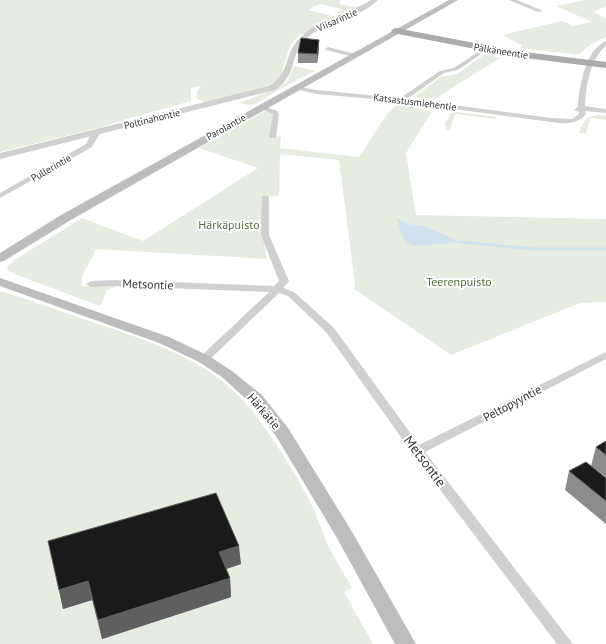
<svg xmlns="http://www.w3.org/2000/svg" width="606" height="644" font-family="'PT Sans',sans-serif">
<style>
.green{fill:#e6ecdf}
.water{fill:#cfe2ee}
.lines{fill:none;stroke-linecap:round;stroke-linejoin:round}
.stream{stroke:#cfe2ee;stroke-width:3}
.minor{fill:#d0d0d0;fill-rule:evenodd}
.tertiary{fill:#d0d0d0;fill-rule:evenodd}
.secondary{fill:#bdbdbd;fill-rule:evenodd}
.primary{fill:#ababab;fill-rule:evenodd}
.wall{fill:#8c8c8c}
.shaded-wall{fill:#5f5f5f}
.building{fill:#1a1a1a;stroke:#5f5f5f}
.labels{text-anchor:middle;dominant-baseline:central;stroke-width:4;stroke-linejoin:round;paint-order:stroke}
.far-street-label{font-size:10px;fill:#333;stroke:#fff}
.park-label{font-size:12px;fill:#56703f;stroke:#fff}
.street-label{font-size:12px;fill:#333;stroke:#fff}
.near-street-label{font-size:14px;fill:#333;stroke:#fff}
</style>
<rect width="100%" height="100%" fill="#fff"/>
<path class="green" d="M 0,0 L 341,0 L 339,4 L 361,8 L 342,16 L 335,15 L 342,9 L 320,4 L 308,10 L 336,17 L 297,37 L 289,48 L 280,79 L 262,89 L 206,103 L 197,99 L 197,91 L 201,86 L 191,88 L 191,101 L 127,119 L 102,127 L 0,152 Z
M 586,0 L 606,0 L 606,6 L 594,12 L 606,19 L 606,37 L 591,44 L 578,55 L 520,48 L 522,45 L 502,35 L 562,21 L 573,26 L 592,22 L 556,6 Z
M 485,54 L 500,58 L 433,100 L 414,97 L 441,77 L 457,74 Z
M 294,66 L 316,71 L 298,79 L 255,104 L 248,105 L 239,103 L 278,88 L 287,82 Z
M 398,103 L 432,112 L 406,153 L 416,215 L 606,219 L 606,302 L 580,303 L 451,355 L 354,289 L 355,284 L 339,160 L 280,154 L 279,196 L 264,197 L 263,237 L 267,259 L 96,249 L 82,277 L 82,286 L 117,285 L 116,287 L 107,290 L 100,306 L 14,274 L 8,270 L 7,267 L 13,261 L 82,218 L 143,241 L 258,168 L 199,148 L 265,111 L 273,113 L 270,137 L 281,136 L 280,148 L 359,157 L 387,114 Z
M 454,112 L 458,112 L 497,117 L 496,119 L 456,114 L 451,125 L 450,131 L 446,130 L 445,123 L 451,113 Z
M 598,115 L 606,116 L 606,120 L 591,118 L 586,133 L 579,133 C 582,123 587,115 598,115 Z
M 0,291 C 32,301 63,312 95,323 C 152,342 214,361 253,412 C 273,438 293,469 308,498 C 316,513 321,528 327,543 C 334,558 344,573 352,588 L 344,592 L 373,644 L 0,644 Z"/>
<path class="water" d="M 398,218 L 408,224 L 427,227 L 460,242 L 417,246 C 402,244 401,232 397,219 Z"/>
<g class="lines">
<path class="stream" d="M 460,242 L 533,249 L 606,249"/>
<path class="minor" d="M 509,0 L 517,0 L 543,11 L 538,12 Z
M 606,41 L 606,46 C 590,59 586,86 585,106 L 606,109 L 606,113 L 585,111 L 586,114 C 577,125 564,124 551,122 L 386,100 L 316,94 L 292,88 L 295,86 L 316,90 L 400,98 L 440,71 L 454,68 L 485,47 L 488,49 L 487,50 L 458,70 L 444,73 L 407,99 L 551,118 L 572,119 L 579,114 L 579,112 L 574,110 L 578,107 C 579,87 585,50 606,41 Z
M 328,47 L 356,54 L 357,55 L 354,57 L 326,50 L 325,49 Z
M 261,105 L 277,111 L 279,114 L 276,138 L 270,138 L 269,136 L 273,114 L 259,108 L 258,107 Z
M 93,131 L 96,131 L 100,133 L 92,147 L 0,198 L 0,193 L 86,144 Z
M 262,196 L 268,196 L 269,198 L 269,235 L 289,281 L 283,288 L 294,292 L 334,328 L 419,445 L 606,352 L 606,359 L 425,452 L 573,644 L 557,644 L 413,454 L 326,332 L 288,296 L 279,293 L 208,361 L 200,361 L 199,359 L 200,357 L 269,292 L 115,286 L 91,287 L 86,284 L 91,281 L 115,280 L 274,286 L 279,281 L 261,235 Z"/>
<path class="tertiary" d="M 371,0 L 378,0 C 358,20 325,20 305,40 C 289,56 298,75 275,90 L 0,159 L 0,153 L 269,86 C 291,73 283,54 300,38 C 319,18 348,15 371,0 Z"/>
<path class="secondary" d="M 449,0 L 458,0 L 69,221 L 4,261 L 0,262 L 0,253 L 61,215 Z
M 0,278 L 169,337 L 209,356 L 232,371 L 262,395 L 288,428 L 351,530 L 416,644 L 395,644 L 337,538 L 276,436 L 250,403 L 222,377 L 199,362 L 159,343 L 0,286 Z"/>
<path class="primary" d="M 396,28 L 517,51 L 606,62 L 606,68 L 517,57 L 393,33 L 391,31 L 393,29 Z"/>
</g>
<path class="wall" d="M 319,40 L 319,49 L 317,63 L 298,63 L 298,53 Z
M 606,441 L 606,477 L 591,466 L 596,447 Z
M 569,471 L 606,478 L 606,524 L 565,490 Z
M 241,564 L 226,569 L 230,578 L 231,597 L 102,639 L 92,600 L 63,609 L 59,590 Z"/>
<path class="shaded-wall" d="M 319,40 L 319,49 L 317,63 L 317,54 Z
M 239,546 L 241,564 L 220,571 L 219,552 Z
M 230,578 L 231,597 L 102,639 L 98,620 Z
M 88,581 L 92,600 L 63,609 L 59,590 Z"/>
<path class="building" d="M 301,38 L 319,40 L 317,54 L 298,53 Z
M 606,441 L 606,455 L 596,447 Z
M 586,462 L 606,478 L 606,501 L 569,471 Z
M 216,493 L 239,546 L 219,552 L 230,578 L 98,620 L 88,581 L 59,590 L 48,541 Z"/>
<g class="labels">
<g class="far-street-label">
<text transform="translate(337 20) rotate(-24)">Viisarintie</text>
<text transform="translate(501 51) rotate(9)">Pälkäneentie</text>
<text transform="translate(415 102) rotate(7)">Katsastusmiehentie</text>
<text transform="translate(152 119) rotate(-14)">Poltinahontie</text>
<text transform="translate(226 127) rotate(-29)">Parolantie</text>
<text transform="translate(51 168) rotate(-30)">Pullerintie</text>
</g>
<g class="park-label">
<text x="229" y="224">Härkäpuisto</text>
<text x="459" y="281">Teerenpuisto</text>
</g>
<g class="street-label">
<text transform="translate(148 284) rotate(2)">Metsontie</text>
<text transform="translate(512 403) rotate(-28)">Peltopyyntie</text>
<text transform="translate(264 411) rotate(49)">Härkätie</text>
</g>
<g class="near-street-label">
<text transform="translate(425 461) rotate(53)">Metsontie</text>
</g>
</g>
</svg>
